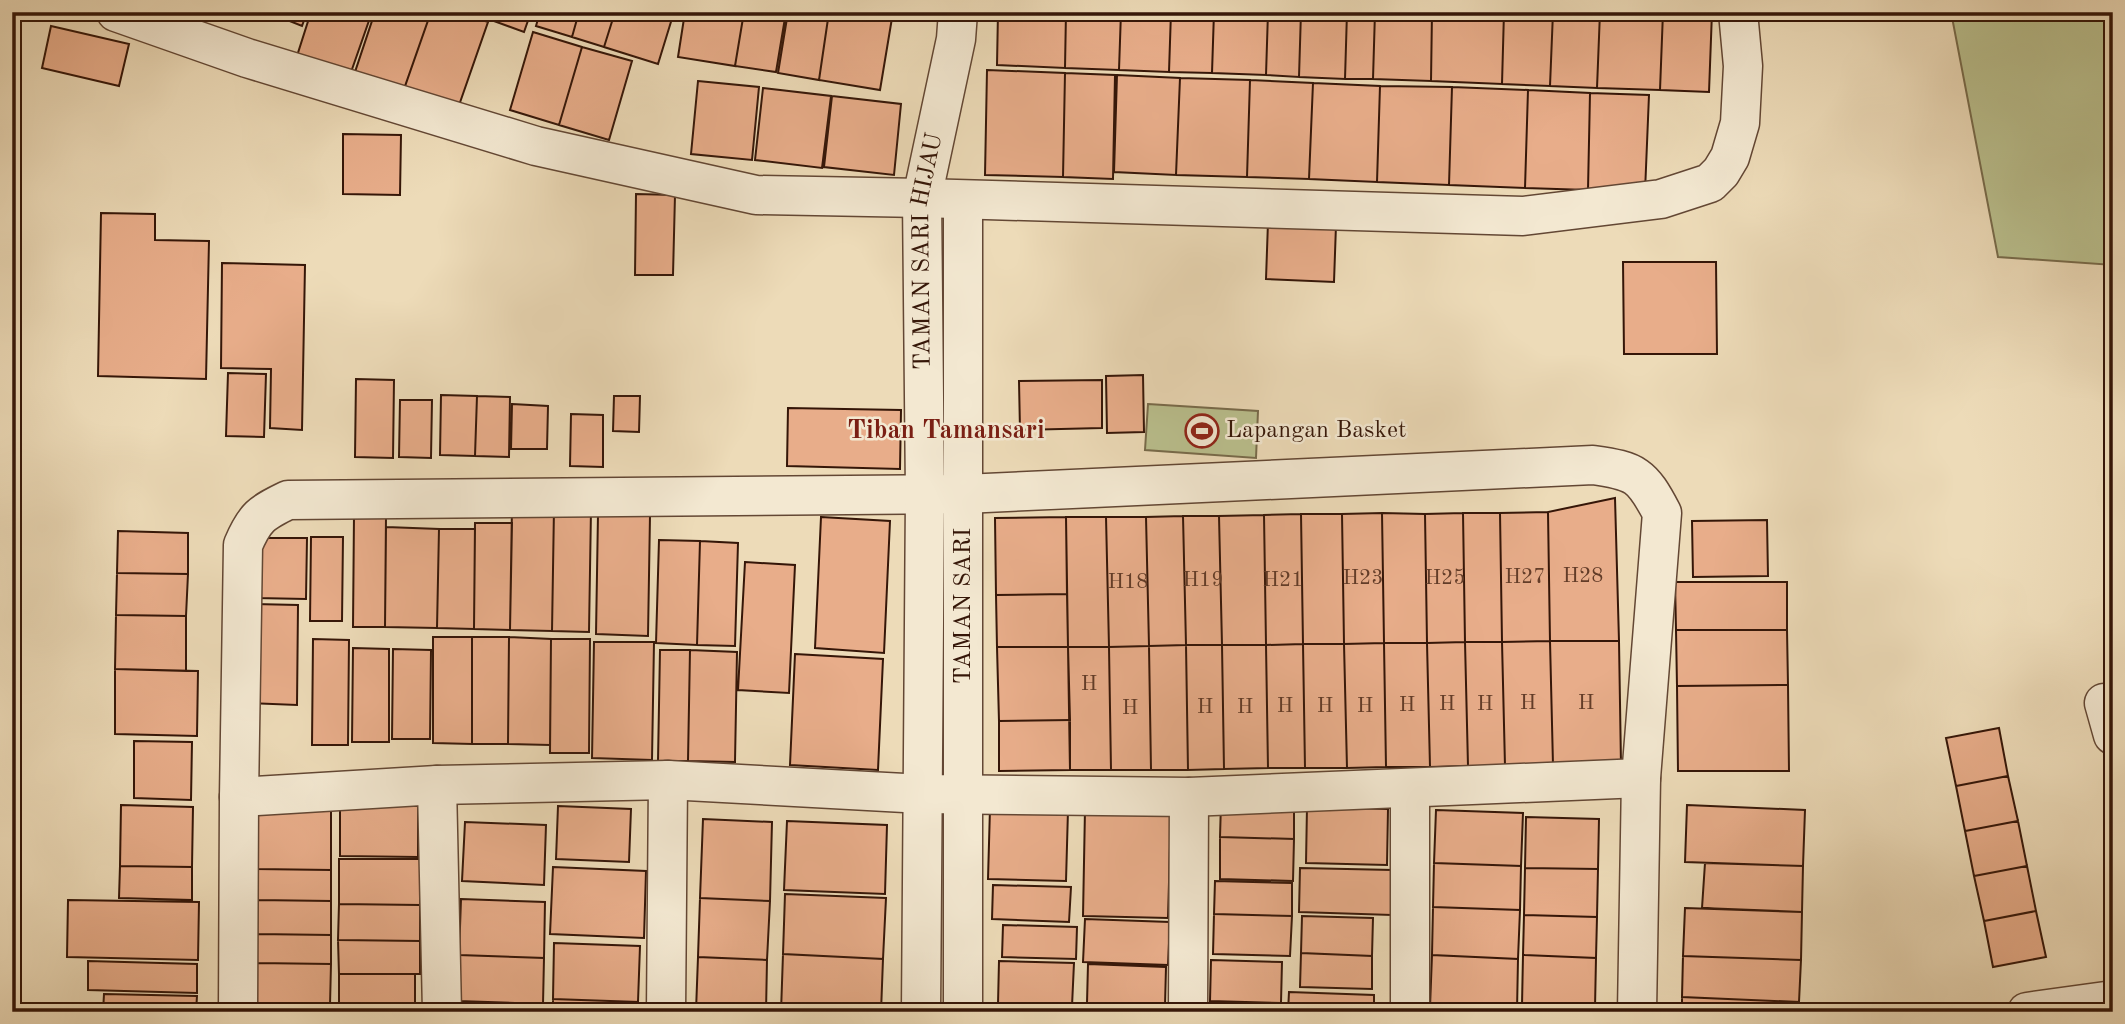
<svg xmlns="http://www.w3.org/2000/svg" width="2125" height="1024" font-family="'Old Standard TT',serif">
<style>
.green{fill:#bac08e;stroke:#786b4b;stroke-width:2}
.building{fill:#e8ad8a;stroke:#351608;stroke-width:2}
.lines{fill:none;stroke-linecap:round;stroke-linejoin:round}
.minor-casing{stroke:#634734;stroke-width:41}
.minor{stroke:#f3e8d1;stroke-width:38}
.labels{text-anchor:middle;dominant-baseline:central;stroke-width:5;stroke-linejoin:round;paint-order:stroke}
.number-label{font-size:21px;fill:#623c28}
.street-label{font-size:24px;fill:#351608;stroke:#f3e8d1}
.poi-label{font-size:24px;fill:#351608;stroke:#f3e8d1;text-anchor:start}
.neighbourhood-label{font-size:26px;font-weight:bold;fill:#7a1f14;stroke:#f3e8d1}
</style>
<rect width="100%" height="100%" fill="#eddbb8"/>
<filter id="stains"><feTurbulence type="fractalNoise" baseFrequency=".00286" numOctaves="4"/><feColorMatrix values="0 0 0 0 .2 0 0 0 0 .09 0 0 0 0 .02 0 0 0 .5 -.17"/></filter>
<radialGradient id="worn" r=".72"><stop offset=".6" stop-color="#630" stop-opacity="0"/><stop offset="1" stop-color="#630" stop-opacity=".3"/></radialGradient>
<path class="green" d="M 1951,12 L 2113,12 L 2113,265 L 1998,257 Z
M 1148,404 L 1258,411 L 1256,458 L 1145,450 Z"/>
<path class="building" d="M 267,12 L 307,12 L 302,26 Z
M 311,12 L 372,12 L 350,75 L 297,56 Z
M 375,12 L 431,12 L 403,92 L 354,75 Z
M 431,12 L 461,12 L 488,22 L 457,111 L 403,92 Z
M 482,12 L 531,12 L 524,32 L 480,16 Z
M 540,12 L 579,12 L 572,37 L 536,26 Z
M 579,12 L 615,12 L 604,47 L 572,37 Z
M 615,12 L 674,12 L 658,64 L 604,47 Z
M 685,12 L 744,12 L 735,66 L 678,57 Z
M 744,12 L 786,12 L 776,72 L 735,66 Z
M 788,12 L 829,12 L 819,80 L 778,73 Z
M 829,12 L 893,12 L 880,90 L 819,80 Z
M 998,12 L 1066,12 L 1065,68 L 997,65 Z
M 1066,12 L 1121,12 L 1119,70 L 1065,68 Z
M 1121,12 L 1171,12 L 1169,72 L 1119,70 Z
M 1171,12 L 1214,12 L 1212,73 L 1169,72 Z
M 1214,12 L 1268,12 L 1266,75 L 1212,73 Z
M 1268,12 L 1301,12 L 1299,77 L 1266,75 Z
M 1301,12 L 1347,12 L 1345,79 L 1299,77 Z
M 1347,12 L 1375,12 L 1373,79 L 1345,79 Z
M 1375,12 L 1432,12 L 1431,81 L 1373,79 Z
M 1432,12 L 1504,12 L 1502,84 L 1431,81 Z
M 1504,12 L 1553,12 L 1550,86 L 1502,84 Z
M 1553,12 L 1600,12 L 1597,88 L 1550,86 Z
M 1600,12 L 1663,12 L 1660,90 L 1597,88 Z
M 1663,12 L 1712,12 L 1709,92 L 1660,90 Z
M 51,26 L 129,44 L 119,86 L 42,68 Z
M 533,32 L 582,47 L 559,125 L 510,110 Z
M 582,47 L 632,61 L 609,140 L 559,125 Z
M 987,70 L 1065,73 L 1063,177 L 985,175 Z
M 1065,73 L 1115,75 L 1113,179 L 1063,177 Z
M 1117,75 L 1180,78 L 1176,175 L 1114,172 Z
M 1180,78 L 1250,80 L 1247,177 L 1176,175 Z
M 1250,80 L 1313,83 L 1309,179 L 1247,177 Z
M 698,81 L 759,87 L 752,160 L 691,154 Z
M 1313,83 L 1380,86 L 1377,182 L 1309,179 Z
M 1380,86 L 1452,87 L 1449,185 L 1377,182 Z
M 1452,87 L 1528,90 L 1525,188 L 1449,185 Z
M 763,88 L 831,96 L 822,168 L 755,160 Z
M 1528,90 L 1590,93 L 1588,190 L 1525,188 Z
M 1590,93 L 1649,95 L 1645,192 L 1588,190 Z
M 832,96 L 901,104 L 894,175 L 824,167 Z
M 343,134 L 401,135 L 400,195 L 343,194 Z
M 636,194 L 675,195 L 673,275 L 635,275 Z
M 101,213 L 155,214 L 155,240 L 209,241 L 206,379 L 98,376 Z
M 1268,222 L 1336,225 L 1334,282 L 1266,279 Z
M 1623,262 L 1716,262 L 1717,354 L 1624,354 Z
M 222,263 L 305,265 L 302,430 L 270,428 L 271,369 L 221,368 Z
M 228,373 L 266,374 L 264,437 L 226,436 Z
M 1143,375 L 1144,432 L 1107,433 L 1106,376 Z
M 356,379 L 394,380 L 393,458 L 355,457 Z
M 1102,380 L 1102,428 L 1020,430 L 1019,381 Z
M 441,395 L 477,396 L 475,456 L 440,455 Z
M 477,396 L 510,397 L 509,457 L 475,456 Z
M 614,396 L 640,396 L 639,432 L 613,431 Z
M 400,400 L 432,400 L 431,458 L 399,457 Z
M 512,404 L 548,406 L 547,449 L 511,449 Z
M 788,408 L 901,410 L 900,469 L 787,466 Z
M 571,414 L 603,415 L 603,467 L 570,466 Z
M 1615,498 L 1619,641 L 1550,641 L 1548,512 Z
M 512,507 L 554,508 L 552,631 L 510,630 Z
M 554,508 L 591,509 L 589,632 L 552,631 Z
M 1548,512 L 1550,641 L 1502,642 L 1500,513 Z
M 1382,513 L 1425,514 L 1427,643 L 1384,643 Z
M 1382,513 L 1384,643 L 1344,644 L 1342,514 Z
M 1463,513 L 1500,513 L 1502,642 L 1465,642 Z
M 1463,513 L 1465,642 L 1427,643 L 1425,514 Z
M 598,514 L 650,515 L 648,636 L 596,634 Z
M 1301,514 L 1342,514 L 1344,644 L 1303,644 Z
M 1301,514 L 1303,644 L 1266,645 L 1264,515 Z
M 354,515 L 386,516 L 385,627 L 353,627 Z
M 1264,515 L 1266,645 L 1222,645 L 1219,516 Z
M 1183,516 L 1219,516 L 1222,645 L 1186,645 Z
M 1183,516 L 1186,645 L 1149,646 L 1146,517 Z
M 821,517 L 890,521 L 884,653 L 815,648 Z
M 1066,517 L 1106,517 L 1109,647 L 1068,647 Z
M 1066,517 L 1067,594 L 996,595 L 995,518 Z
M 1106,517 L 1146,517 L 1149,646 L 1109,647 Z
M 1767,520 L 1768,576 L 1693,577 L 1692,521 Z
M 475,523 L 512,523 L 510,630 L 474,629 Z
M 386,527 L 439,529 L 437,628 L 385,627 Z
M 439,529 L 475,529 L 474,629 L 437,628 Z
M 118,531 L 188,533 L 188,574 L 117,573 Z
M 311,537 L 343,537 L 342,621 L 310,621 Z
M 257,538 L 307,538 L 306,599 L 256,598 Z
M 659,540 L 700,541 L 697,645 L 656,643 Z
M 700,541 L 738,543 L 735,646 L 697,645 Z
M 745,562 L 795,565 L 789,693 L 738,690 Z
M 117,573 L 188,574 L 186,616 L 116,615 Z
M 1675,582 L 1787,582 L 1787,630 L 1676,630 Z
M 1067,594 L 1068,647 L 997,647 L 996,595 Z
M 248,604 L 298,605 L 297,705 L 247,703 Z
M 116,615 L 186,616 L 186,671 L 115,669 Z
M 1676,630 L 1787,630 L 1788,685 L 1677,686 Z
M 433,637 L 472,637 L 472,744 L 433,743 Z
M 472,637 L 509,637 L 508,744 L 472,744 Z
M 509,637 L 551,639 L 550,745 L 508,744 Z
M 313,639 L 349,640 L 348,745 L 312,745 Z
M 551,639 L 590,639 L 589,753 L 550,753 Z
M 1550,641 L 1619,641 L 1621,765 L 1553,765 Z
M 1550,641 L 1553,765 L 1505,766 L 1502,642 Z
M 594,642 L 654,642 L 652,760 L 592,758 Z
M 1465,642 L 1502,642 L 1505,766 L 1468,766 Z
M 1465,642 L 1468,766 L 1430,767 L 1427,643 Z
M 1384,643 L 1427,643 L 1430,767 L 1386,767 Z
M 1384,643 L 1386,767 L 1347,768 L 1344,644 Z
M 1303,644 L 1344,644 L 1347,768 L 1305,768 Z
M 1303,644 L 1305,768 L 1268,768 L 1266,645 Z
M 1186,645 L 1222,645 L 1224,769 L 1188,770 Z
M 1186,645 L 1188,770 L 1151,770 L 1149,646 Z
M 1222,645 L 1266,645 L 1268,768 L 1224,769 Z
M 1149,646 L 1151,770 L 1111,770 L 1109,647 Z
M 997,647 L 1068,647 L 1070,720 L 999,721 Z
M 1068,647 L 1109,647 L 1111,770 L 1070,770 Z
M 353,648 L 389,649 L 389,742 L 352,742 Z
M 393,649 L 431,650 L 430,739 L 392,739 Z
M 660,650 L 690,650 L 688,761 L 658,761 Z
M 690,650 L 737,652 L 735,762 L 688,761 Z
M 795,654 L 883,659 L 878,770 L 790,765 Z
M 115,669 L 198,671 L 197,736 L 115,734 Z
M 1788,685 L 1789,771 L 1678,771 L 1677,686 Z
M 1070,720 L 1070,770 L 999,771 L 999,721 Z
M 1999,728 L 2008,776 L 1956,786 L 1946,738 Z
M 134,741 L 192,742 L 191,800 L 134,798 Z
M 2008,776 L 2018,821 L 1965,831 L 1956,786 Z
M 1221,803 L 1294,806 L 1294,839 L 1220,837 Z
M 121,805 L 193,807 L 192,867 L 120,866 Z
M 340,805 L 418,806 L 418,857 L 340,856 Z
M 1687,805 L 1805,810 L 1803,866 L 1685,862 Z
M 558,806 L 631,809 L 629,862 L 556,859 Z
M 1307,807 L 1388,809 L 1387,865 L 1306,863 Z
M 990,808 L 1068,810 L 1066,881 L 988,879 Z
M 1085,809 L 1171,811 L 1168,918 L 1083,916 Z
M 257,810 L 331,811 L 331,870 L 256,869 Z
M 1436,810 L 1523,813 L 1521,866 L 1434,863 Z
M 1526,817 L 1599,819 L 1598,869 L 1525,868 Z
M 703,819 L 772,822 L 770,901 L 700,898 Z
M 787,821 L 887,825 L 885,894 L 784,890 Z
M 2018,821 L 2027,866 L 1974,876 L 1965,831 Z
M 465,822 L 546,825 L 544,885 L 462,881 Z
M 1220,837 L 1294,839 L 1293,881 L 1220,879 Z
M 339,859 L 420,859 L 420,905 L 339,904 Z
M 1434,863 L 1521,866 L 1520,910 L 1433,907 Z
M 1705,863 L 1803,866 L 1802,912 L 1702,908 Z
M 120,866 L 192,867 L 192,900 L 119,898 Z
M 2027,866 L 2036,911 L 1984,921 L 1974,876 Z
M 553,867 L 646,871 L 644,938 L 550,934 Z
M 1300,868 L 1393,870 L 1392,915 L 1299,912 Z
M 1525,868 L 1598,869 L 1597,917 L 1524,915 Z
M 256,869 L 331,870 L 331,901 L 256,900 Z
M 1215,881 L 1292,883 L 1292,916 L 1214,914 Z
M 993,885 L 1071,887 L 1069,922 L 992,919 Z
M 785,894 L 886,898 L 883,959 L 783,954 Z
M 700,898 L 770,901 L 767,960 L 698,957 Z
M 461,899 L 545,902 L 544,958 L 459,955 Z
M 68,900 L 199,902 L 198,960 L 67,957 Z
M 256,900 L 331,901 L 331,935 L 256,934 Z
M 339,904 L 420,905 L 420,941 L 338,940 Z
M 1433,907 L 1520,910 L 1518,959 L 1432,955 Z
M 1685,908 L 1802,912 L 1801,960 L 1683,956 Z
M 2036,911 L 2046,957 L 1993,967 L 1984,921 Z
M 1214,914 L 1292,916 L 1290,956 L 1213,954 Z
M 1524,915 L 1597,917 L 1596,958 L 1523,955 Z
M 1302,916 L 1373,918 L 1372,956 L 1301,953 Z
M 1085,919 L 1170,922 L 1168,965 L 1083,962 Z
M 1003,925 L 1077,927 L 1076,959 L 1002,957 Z
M 256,934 L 331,935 L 331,964 L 256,963 Z
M 338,940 L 420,941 L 420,974 L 339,974 Z
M 554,943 L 640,946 L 638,1002 L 553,999 Z
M 1301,953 L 1372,956 L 1372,989 L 1300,987 Z
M 783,954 L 883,959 L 881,1012 L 781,1012 Z
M 459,955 L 544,958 L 543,1004 L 458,1001 Z
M 1432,955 L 1518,959 L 1517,1011 L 1430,1007 Z
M 1523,955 L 1596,958 L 1595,1008 L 1522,1005 Z
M 1683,956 L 1801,960 L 1799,1002 L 1682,997 Z
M 698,957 L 767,960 L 766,1012 L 696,1011 Z
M 1211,960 L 1282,962 L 1281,1003 L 1210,1001 Z
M 88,961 L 197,964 L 197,993 L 88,990 Z
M 999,961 L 1074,963 L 1072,1006 L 998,1004 Z
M 256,963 L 331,964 L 330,1005 L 255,1004 Z
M 1088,964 L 1166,967 L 1165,1006 L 1087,1003 Z
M 339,974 L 415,974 L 415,1004 L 339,1004 Z
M 1289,992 L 1374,995 L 1374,1012 L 1288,1012 Z
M 104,994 L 197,996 L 196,1012 L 103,1012 Z
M 1682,997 L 1799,1002 L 1799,1012 L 1682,1012 Z
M 553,999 L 638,1002 L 638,1012 L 553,1012 Z
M 458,1001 L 543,1004 L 543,1012 L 457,1012 Z
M 1210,1001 L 1281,1003 L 1281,1012 L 1210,1012 Z
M 255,1004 L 330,1005 L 330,1012 L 256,1012 Z
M 339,1004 L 415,1004 L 415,1012 L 339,1012 Z
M 1522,1005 L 1595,1008 L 1595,1012 L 1522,1012 Z
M 1087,1006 L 1170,1007 L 1170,1012 L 1087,1012 Z
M 998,1007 L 1075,1008 L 1075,1012 L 998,1012 Z
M 1430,1007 L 1517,1011 L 1517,1012 L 1430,1012 Z"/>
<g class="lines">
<defs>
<g id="minor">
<path d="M 116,12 L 247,58 L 536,146 L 756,195 L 922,198 L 1523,216 L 1661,199 L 1710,183 L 1721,172 L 1730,157 L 1740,123 L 1743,66 L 1738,12"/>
<path d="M 2104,703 L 2113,735"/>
<path d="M 437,785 L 442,1012"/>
<path d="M 1410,788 L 1410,1012"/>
<path d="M 239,797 L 437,785 L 668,780 L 923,794 L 1189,797 L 1641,778"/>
<path d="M 238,1012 L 239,797 L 243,545 C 255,517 261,513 288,500 L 964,494 L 1593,465 C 1636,471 1642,475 1662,513 L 1641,778 L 1637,1012"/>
<path d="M 666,1012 L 668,780"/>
<path id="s1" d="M 921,1012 L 925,494 L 922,198 L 956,39 L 958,12"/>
<path d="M 963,1012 L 963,200"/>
<path d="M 1188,1012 L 1189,797"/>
<path d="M 2027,1012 L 2113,1000"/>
</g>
</defs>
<use href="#minor" class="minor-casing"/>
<use href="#minor" class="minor"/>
</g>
<defs>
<symbol id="stadium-ring" viewBox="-11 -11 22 22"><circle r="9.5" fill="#f3e8d1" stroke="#8f2418" stroke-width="1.5"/><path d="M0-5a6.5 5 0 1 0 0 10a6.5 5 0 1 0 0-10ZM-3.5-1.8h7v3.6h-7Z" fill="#8f2418"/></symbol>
</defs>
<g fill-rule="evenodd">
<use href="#stadium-ring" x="1183" y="412" width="38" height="38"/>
</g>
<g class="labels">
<g class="number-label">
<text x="1583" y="576">H28</text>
<text x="1525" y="577">H27</text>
<text x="1363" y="578">H23</text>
<text x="1445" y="578">H25</text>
<text x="1203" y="580">H19</text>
<text x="1283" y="580">H21</text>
<text x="1128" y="582">H18</text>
<text x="1089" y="684">H</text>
<text x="1528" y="703">H</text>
<text x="1586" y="703">H</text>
<text x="1447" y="704">H</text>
<text x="1485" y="704">H</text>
<text x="1407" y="705">H</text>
<text x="1285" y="706">H</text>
<text x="1325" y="706">H</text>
<text x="1365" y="706">H</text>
<text x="1205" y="707">H</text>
<text x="1245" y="707">H</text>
<text x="1130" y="708">H</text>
</g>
<g class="street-label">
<text stroke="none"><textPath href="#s1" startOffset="761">TAMAN SARI HIJAU</textPath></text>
<text transform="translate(964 606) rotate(-90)">TAMAN SARI</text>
</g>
<g class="poi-label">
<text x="1226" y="431">Lapangan Basket</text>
</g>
<g class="neighbourhood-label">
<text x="946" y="431">Tiban Tamansari</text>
</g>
</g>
<rect width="2125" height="1024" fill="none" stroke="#eddbb8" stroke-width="42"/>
<rect x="14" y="14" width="2097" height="996" fill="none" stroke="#351608" stroke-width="3.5"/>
<rect x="21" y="21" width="2083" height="982" fill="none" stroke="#351608" stroke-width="2"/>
<rect width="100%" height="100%" filter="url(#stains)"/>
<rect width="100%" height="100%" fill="url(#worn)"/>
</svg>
